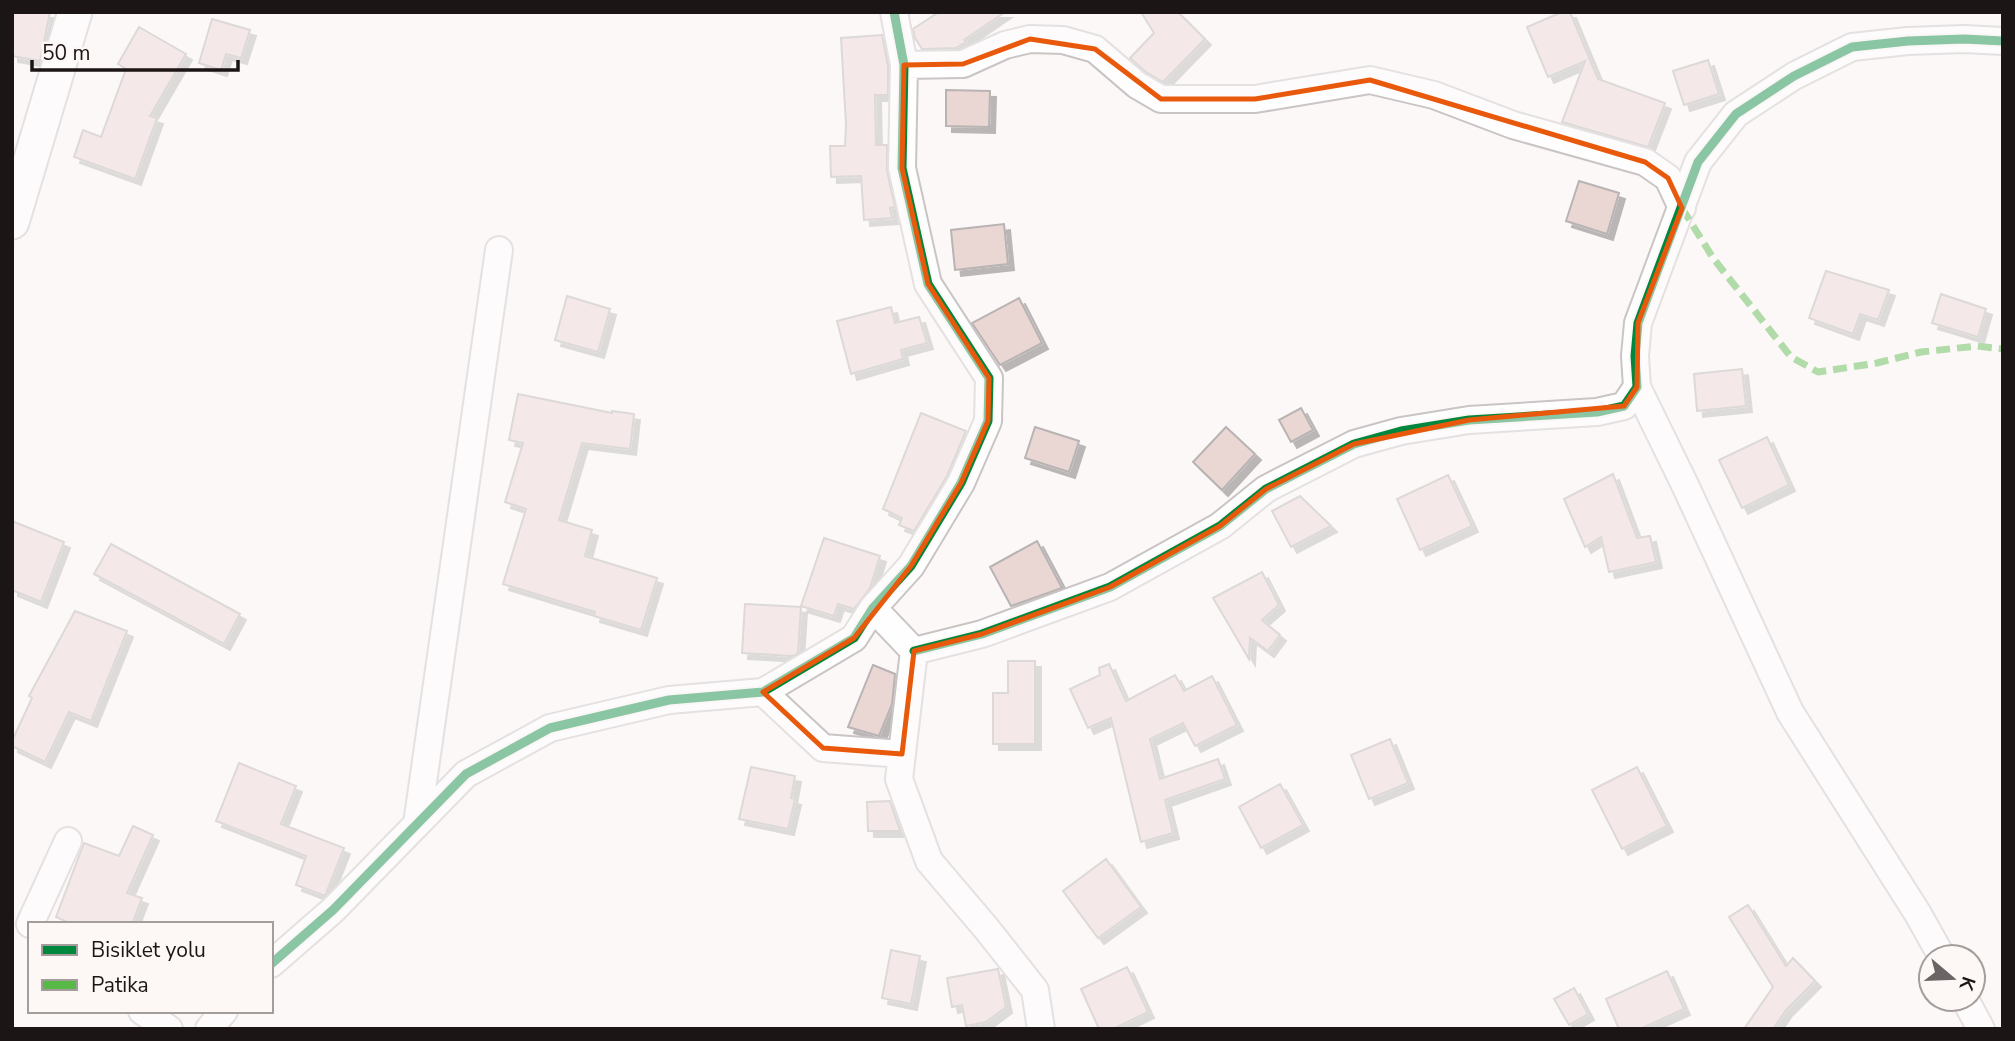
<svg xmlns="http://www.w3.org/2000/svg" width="2015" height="1041" font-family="'Nunito Sans',sans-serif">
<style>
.building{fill:#ead7d4;stroke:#b8b4b3;stroke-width:2;filter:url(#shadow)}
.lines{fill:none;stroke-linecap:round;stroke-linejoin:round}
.minor-casing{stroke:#cac5c4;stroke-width:30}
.tertiary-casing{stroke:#cac5c4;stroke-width:37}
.minor{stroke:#fffefe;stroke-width:26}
.tertiary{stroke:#fffefe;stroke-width:33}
.quiet{stroke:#58b947;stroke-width:7;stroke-dasharray:14 7;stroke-linecap:butt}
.cycleway-casing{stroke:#fdf7f6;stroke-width:13}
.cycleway{stroke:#00873e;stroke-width:9}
.marked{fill:none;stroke:#e8590c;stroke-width:5;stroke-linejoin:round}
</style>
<defs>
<filter id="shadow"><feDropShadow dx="6" dy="6" stdDeviation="0" flood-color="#0004"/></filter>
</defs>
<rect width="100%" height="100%" fill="#fcf8f7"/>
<path class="building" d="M 12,12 L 50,12 L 40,61 L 12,56 Z
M 939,12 L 1005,12 L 964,40 L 966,42 L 956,48 L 922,49 L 915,38 L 913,29 Z
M 1141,12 L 1178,12 L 1205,39 L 1163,82 L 1146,72 L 1130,58 L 1154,33 Z
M 1562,12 L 1570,12 L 1598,79 L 1665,103 L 1648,147 L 1562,122 L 1585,61 L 1548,77 L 1527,27 Z
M 212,19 L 250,30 L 241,58 L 226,54 L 221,70 L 199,63 Z
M 139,27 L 186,54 L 150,116 L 157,118 L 135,179 L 74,157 L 83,130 L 101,137 L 126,69 L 118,64 Z
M 882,35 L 888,66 L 888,95 L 875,95 L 876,145 L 887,145 L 887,171 L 895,207 L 890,208 L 892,218 L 864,220 L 861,176 L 831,177 L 830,146 L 845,146 L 846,124 L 841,38 Z
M 1708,60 L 1719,94 L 1684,105 L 1673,71 Z
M 946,90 L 990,91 L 989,127 L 946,126 Z
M 1579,181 L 1619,193 L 1607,234 L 1566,221 Z
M 1004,224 L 1008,264 L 955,270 L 951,230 Z
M 1826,271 L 1889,290 L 1878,320 L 1860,314 L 1853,334 L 1809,318 Z
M 1941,294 L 1986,309 L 1978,337 L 1932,323 Z
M 567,296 L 610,309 L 598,352 L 555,340 Z
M 1019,298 L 1042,343 L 1000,365 L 972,323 Z
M 891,307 L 895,323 L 919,317 L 927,343 L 901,350 L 903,359 L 851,374 L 837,321 Z
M 1742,369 L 1746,406 L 1697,411 L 1694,374 Z
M 518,394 L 612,413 L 612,411 L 634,414 L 630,449 L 582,443 L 559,520 L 592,530 L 585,556 L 657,578 L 641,630 L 594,616 L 595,612 L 503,584 L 526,509 L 505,502 L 523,443 L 509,440 Z
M 1301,408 L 1313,430 L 1291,442 L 1279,420 Z
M 921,413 L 966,431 L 947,476 L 914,531 L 899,525 L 902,518 L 883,509 Z
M 1035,427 L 1079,441 L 1069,472 L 1025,458 Z
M 1226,427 L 1255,454 L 1222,490 L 1193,462 Z
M 1767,437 L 1789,485 L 1742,508 L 1719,460 Z
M 1613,474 L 1637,538 L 1650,536 L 1656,562 L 1609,572 L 1601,537 L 1585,547 L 1564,499 Z
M 1448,475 L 1472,526 L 1420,550 L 1397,499 Z
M 1300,496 L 1331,526 L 1291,547 L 1272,511 Z
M 12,521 L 64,542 L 41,602 L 12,590 Z
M 824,538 L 880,556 L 870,588 L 854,609 L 838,604 L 834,616 L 801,606 Z
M 1037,541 L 1062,588 L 1011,606 L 990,567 Z
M 111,544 L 240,614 L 224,644 L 94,574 Z
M 1262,572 L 1279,605 L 1262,620 L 1280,635 L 1268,651 L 1250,638 L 1249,659 L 1213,598 Z
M 745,604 L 801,607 L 798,653 L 793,656 L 742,653 Z
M 75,611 L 127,631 L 91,721 L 69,712 L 45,762 L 12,746 L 12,741 L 32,698 L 29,696 Z
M 1008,661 L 1035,661 L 1035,744 L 993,744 L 993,693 L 1008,693 Z
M 1109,664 L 1126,701 L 1175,675 L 1184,691 L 1212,676 L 1237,725 L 1195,746 L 1183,723 L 1150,739 L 1160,779 L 1218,759 L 1225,779 L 1165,800 L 1173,833 L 1141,842 L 1111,718 L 1088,728 L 1070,689 L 1100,675 L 1099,668 Z
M 873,665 L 895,674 L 892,704 L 879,736 L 848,727 Z
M 1390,739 L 1408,783 L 1369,799 L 1351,755 Z
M 239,763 L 296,786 L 281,824 L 344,848 L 325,896 L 296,885 L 306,856 L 216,821 Z
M 751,767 L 795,776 L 791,798 L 795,799 L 788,829 L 739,819 Z
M 1637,767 L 1667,826 L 1622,849 L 1592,790 Z
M 1280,784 L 1303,825 L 1261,848 L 1239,807 Z
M 890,801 L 900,831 L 868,831 L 867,802 Z
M 133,826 L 153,835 L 127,893 L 142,898 L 132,924 L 72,924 L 56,917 L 84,843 L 119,856 Z
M 1106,859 L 1141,907 L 1098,938 L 1063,891 Z
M 1748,905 L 1786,966 L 1793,958 L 1815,981 L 1786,1010 L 1773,1029 L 1744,1029 L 1773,987 L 1729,917 Z
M 891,950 L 920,956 L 911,1004 L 882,998 Z
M 1127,967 L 1148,1012 L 1113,1029 L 1099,1029 L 1081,989 Z
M 998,969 L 1006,1007 L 986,1022 L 966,1026 L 962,1005 L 952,1007 L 947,978 Z
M 1667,971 L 1684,1009 L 1640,1029 L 1619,1029 L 1606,999 Z
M 1574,988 L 1588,1014 L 1569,1025 L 1554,999 Z"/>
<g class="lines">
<defs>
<path id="minor" d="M 904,65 L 963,64 L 1005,45 L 1030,39 L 1063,40 L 1095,49 L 1137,85 L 1161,99 L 1255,99 L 1370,80 L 1434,95 L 1513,125 L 1645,162 L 1668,178 L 1682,208
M 1637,387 L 1685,485 L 1790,712 L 1918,914 L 1942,957
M 873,608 L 914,651 L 899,779 L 929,861 L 986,928 L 1035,990 L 1041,1029
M 914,651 L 982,634 L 1110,587 L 1220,526 L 1266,489 L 1354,444 L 1401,431 L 1469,420 L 1597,412 L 1624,406 L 1637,387 L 1635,356 L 1638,323 L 1698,162 L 1736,114 L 1794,76 L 1852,47 L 1908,41 L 1964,39 L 2003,41
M 763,692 L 823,748 L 902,754
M 417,824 L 499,250
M 30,924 L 68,841
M 271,964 L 333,910 L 466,774 L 550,728 L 669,700 L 763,692 L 854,638 L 873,608 L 911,566 L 961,483 L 988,421 L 989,378 L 928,284 L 902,168 L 904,65 L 894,12
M 1965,999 L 1981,1029
M 142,1011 L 169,1029
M 209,1029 L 224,1011"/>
<path id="tertiary" d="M 12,222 L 75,12"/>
</defs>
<use href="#minor" class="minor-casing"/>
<use href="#tertiary" class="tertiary-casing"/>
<use href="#minor" class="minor"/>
<use href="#tertiary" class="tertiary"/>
<path class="quiet" d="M 1682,208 L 1713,258 L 1791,357 L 1818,372 L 1877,363 L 1921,352 L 1977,346 L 2003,349"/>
<defs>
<path id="cycleway" d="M 914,651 L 982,634 L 1110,587 L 1220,526 L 1266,489 L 1354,444 L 1401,431 L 1469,420 L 1597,412 L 1624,406 L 1637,387 L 1635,356 L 1638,323 L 1698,162 L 1736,114 L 1794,76 L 1852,47 L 1908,41 L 1964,39 L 2003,41
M 271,964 L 333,910 L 466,774 L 550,728 L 669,700 L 763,692 L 854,638 L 873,608 L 911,566 L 961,483 L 988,421 L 989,378 L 928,284 L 902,168 L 904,65 L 894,12"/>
</defs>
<use href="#cycleway" class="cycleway-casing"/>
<use href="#cycleway" class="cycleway"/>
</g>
<path d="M0 0H2015V1041H0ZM 1030,39 L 1095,49 L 1161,99 L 1255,99 L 1370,80 L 1645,162 L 1668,178 L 1682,208 L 1638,323 L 1637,387 L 1624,406 L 1469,420 L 1354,444 L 1266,489 L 1220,526 L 1110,587 L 982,634 L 914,651 L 902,754 L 823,748 L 763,692 L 854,638 L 911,566 L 961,483 L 988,421 L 989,378 L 928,284 L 902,168 L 904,65 L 963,64 Z" fill="#fcf8f7" fill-opacity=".55" fill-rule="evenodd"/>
<path class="marked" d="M 1030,39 L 1095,49 L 1161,99 L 1255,99 L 1370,80 L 1645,162 L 1668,178 L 1682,208 L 1638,323 L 1637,387 L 1624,406 L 1469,420 L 1354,444 L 1266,489 L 1220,526 L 1110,587 L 982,634 L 914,651 L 902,754 L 823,748 L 763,692 L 854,638 L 911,566 L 961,483 L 988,421 L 989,378 L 928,284 L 902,168 L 904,65 L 963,64 Z"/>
<rect width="2015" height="1041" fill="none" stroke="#1b1615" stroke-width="28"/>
<rect x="28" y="922" width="245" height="91" fill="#fdf7f6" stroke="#a39d9c" stroke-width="2"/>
<rect x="42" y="945" width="35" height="10" fill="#00873e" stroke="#a39d9c" stroke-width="2"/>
<text x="91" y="957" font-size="21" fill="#1b1615">Bisiklet yolu</text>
<rect x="42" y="980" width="35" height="10" fill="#58b947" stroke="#a39d9c" stroke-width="2"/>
<text x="91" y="992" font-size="21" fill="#1b1615">Patika</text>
<g transform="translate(1952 978) rotate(109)"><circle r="33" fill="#fdf7f6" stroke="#a39d9c" stroke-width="2"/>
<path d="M0-5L12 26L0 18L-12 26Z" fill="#6a6564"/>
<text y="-10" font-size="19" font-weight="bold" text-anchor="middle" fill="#1b1615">K</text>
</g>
<path d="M32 60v10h206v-10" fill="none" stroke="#1b1615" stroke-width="3.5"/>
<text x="42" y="60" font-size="21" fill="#1b1615" stroke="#fdf7f6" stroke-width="5" paint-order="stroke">50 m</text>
</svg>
